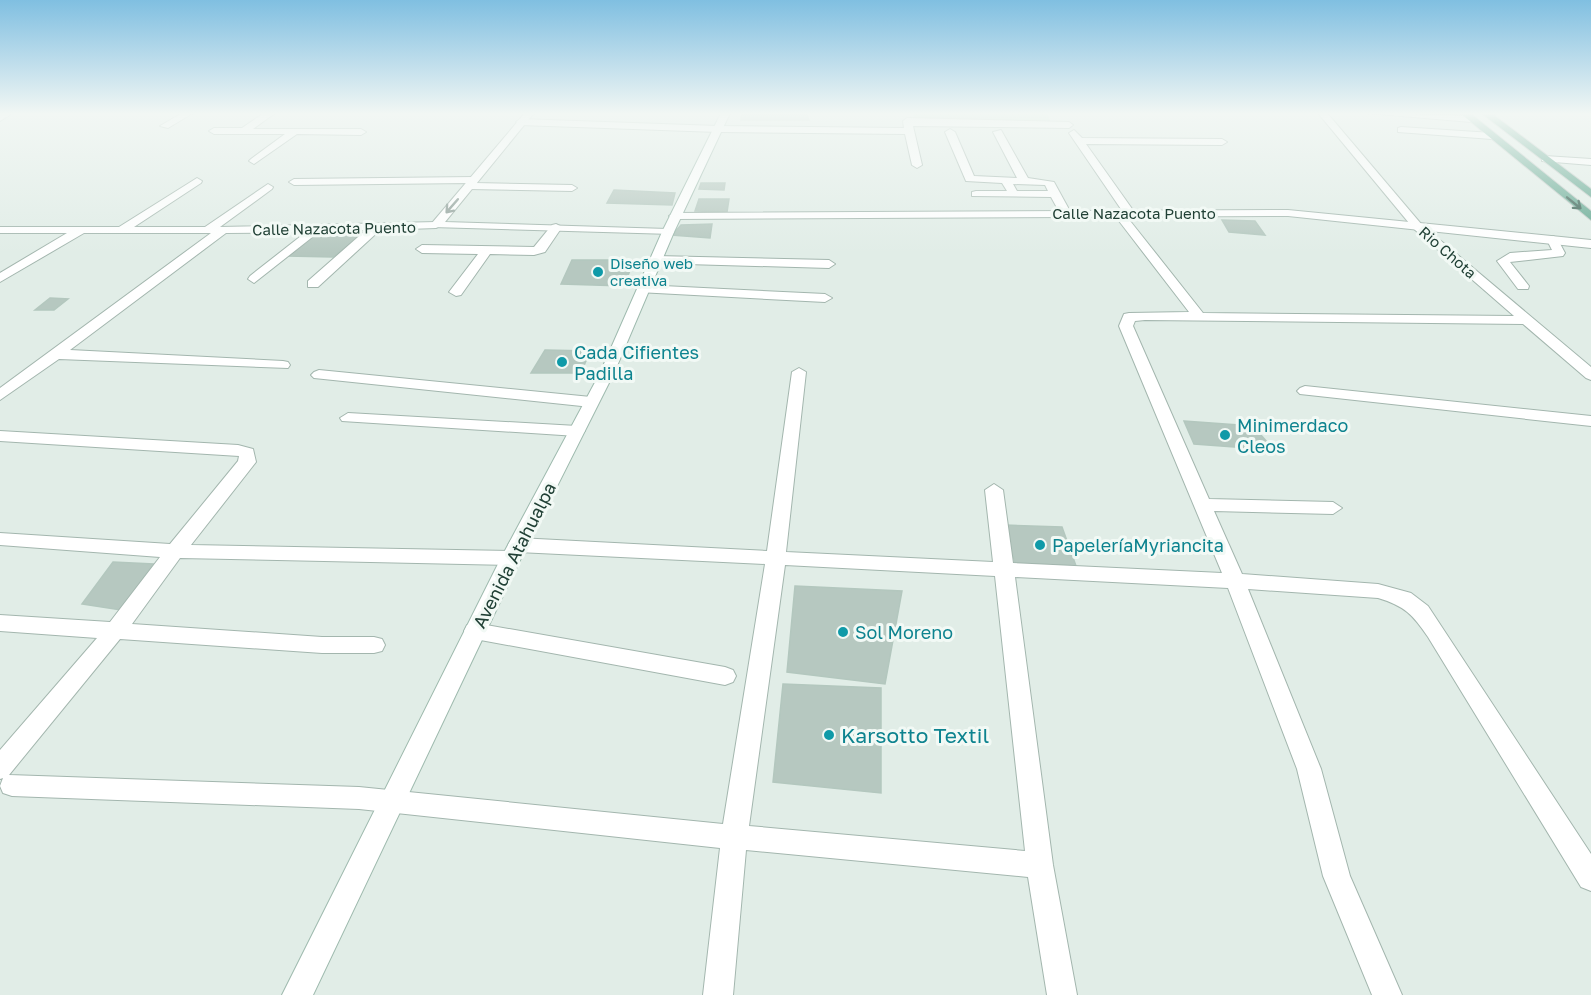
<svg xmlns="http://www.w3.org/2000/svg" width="1591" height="995" font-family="'Golos Text',sans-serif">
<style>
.green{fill:#b8e0c0}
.building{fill:#b6c8c0;stroke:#b3c7be;stroke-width:1.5}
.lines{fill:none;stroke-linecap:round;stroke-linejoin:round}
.minor-casing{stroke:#a3b6ae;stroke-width:2}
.tertiary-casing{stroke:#a3b6ae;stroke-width:2}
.secondary-casing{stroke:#9ebaae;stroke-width:2}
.primary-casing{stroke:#c1cac6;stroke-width:2}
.minor{fill:#fff;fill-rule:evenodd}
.tertiary{fill:#fff;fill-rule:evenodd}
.secondary{fill:#fff;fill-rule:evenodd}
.primary{fill:#62a790;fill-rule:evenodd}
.oneway{stroke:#305a4c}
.oneway2{stroke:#90a09a}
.culture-dot{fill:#0f9aa8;stroke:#f2f9f5;stroke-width:2}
.labels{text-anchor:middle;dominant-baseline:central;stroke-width:6;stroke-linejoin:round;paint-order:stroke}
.far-street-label{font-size:15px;fill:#204035;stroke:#f2f9f5}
.far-culture-label{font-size:15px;fill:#0d838f;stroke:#f2f9f5;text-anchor:start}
.culture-label{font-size:18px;fill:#0d838f;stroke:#f2f9f5;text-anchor:start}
.street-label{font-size:18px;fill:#204035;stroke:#f2f9f5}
.near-culture-label{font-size:21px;fill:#0d838f;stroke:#f2f9f5;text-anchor:start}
</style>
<rect width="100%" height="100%" fill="#e1ede7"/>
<path class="green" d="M 913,113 L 1047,113 L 1051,123 L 915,121 Z"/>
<path class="building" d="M 742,113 L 806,113 L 809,120 L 741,120 Z
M 701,183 L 725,183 L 724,190 L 699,189 Z
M 614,190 L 675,193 L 672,205 L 607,203 Z
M 699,199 L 729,199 L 727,212 L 695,211 Z
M 1222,220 L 1255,221 L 1265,235 L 1229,232 Z
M 712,224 L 710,238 L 672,235 L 681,225 Z
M 363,234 L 333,257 L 288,256 L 311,237 Z
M 572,260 L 634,260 L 624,286 L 561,284 Z
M 50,298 L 68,299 L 54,310 L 35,310 Z
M 545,350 L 590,351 L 581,373 L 531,373 Z
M 1184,421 L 1253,426 L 1274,450 L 1194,444 Z
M 1005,525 L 1062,527 L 1076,566 L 1015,563 Z
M 113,562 L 153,564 L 121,610 L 82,604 Z
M 795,586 L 902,591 L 885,684 L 787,672 Z
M 783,684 L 881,688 L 881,793 L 773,782 Z"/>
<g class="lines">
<defs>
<path id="minor" d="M 13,113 L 0,121 L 0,114 Z
M 182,113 L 193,113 L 168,128 L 160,126 Z
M 264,113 L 275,113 L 253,129 L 361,129 L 366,132 L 361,135 L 297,134 L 254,164 L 249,161 L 251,159 L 285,134 L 214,134 L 209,131 L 214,128 L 242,128 Z
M 1318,113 L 1327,113 L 1422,225 L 1591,367 L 1591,380 L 1586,378 L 1523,324 L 1145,320 L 1135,321 L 1133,326 L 1209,499 L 1333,502 L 1342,508 L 1333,514 L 1214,511 L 1242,574 L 1378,584 L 1411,593 L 1428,606 L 1591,854 L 1591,891 L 1581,887 L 1428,637 C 1413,615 1405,606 1378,598 L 1248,589 L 1321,769 L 1350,876 L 1402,995 L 1372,995 L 1323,876 L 1297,769 L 1228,588 L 1015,577 L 1053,865 L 1077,995 L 1047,995 L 1028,877 L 746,850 L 733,995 L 703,995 L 720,848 L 359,809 L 12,796 L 3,793 L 0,786 L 3,778 L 0,779 L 0,750 L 97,638 L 0,631 L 0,615 L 110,622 L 160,557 L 0,545 L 0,533 L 170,544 L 238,461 L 239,456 L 0,441 L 0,431 L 238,445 L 253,449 L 256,462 L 191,545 L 511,551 L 518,553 L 521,558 L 518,563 L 511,565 L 180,558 L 132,624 L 322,637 L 374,637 L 382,639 L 385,645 L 382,651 L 374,653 L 322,653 L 120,639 L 9,775 L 359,787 L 723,824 L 765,564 L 518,552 L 511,550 L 508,545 L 511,540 L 518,538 L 767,551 L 792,372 L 799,368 L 806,372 L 786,552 L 993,562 L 985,490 L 994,484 L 1003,490 L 1013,563 L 1222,573 L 1119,326 L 1124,314 L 1129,313 L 1189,312 L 1119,221 L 1119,217 L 1127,217 L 1203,313 L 1514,316 L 1414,229 ZM 785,565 L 995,576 L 1025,851 L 749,826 Z
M 1367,113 L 1471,116 L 1475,119 L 1471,122 Z
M 907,118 L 1069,122 L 1073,125 L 1069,128 L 913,126 L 922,165 L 917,168 L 912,165 L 905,134 L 718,132 L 520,125 L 516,122 L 520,119 L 718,126 L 904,128 L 903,121 Z
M 1401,127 L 1492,133 L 1497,136 L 1492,139 L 1398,132 L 1398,128 Z
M 950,129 L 955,132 L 974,176 L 1017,178 L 993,132 L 1001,130 L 1028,178 L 1054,182 L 1071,213 L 1069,215 L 1061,215 L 1051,197 L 972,196 L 972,192 L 976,191 L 1007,191 L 1002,183 L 966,181 L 945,132 ZM 1013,184 L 1045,185 L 1048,191 L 1017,191 Z
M 1074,130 L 1082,138 L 1222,139 L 1227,142 L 1222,145 L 1086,144 L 1135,213 L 1129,216 L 1125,215 L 1069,133 Z
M 1545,156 L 1591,159 L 1591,165 L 1542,161 L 1542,157 Z
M 474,177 L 479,180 L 475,183 L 572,185 L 577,188 L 572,191 L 469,189 L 464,186 L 468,183 L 294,185 L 289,182 L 294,179 Z
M 197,178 L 202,181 L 201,183 L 134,227 L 205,227 L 268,184 L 273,187 L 272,189 L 220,227 L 436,222 L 442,225 L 436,228 L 380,230 L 318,287 L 308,287 L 308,281 L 366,230 L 320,231 L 254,283 L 248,279 L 250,276 L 306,232 L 226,233 L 70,350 L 283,361 L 288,362 L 290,365 L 288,368 L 59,359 L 0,400 L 0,388 L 211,233 L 84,233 L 0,282 L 0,273 L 67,233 L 0,233 L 0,227 L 119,227 Z
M 556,224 L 562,227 L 545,252 L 534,255 L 490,254 L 461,295 L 456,296 L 449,292 L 478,254 L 422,253 L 416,249 L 422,245 L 534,247 L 552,225 Z
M 1553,236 L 1557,238 L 1565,253 L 1563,256 L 1510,262 L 1529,286 L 1528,289 L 1518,289 L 1497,261 L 1510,253 L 1552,250 L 1547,240 Z
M 656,256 L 829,260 L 835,264 L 829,268 L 652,263 L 650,260 Z
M 643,285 L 825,294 L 832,298 L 825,302 L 638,292 L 637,289 Z
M 319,370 L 591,397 L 599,402 L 591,407 L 314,378 L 311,375 L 314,372 Z
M 1305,386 L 1591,416 L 1591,426 L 1300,394 L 1297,391 L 1300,388 Z
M 348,413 L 577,426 L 585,431 L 577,436 L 342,421 L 340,418 Z
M 475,623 L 725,667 L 733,670 L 736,676 L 733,682 L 725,685 L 475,639 L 467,637 L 464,631 L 467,625 Z"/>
<path id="tertiary" d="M 525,113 L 534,113 L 445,222 L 668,229 L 674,232 L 672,234 L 432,227 L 432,223 Z
M 1288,210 L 1591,240 L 1591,248 L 1288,216 L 675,219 L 669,216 L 675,213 Z"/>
<path id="secondary" d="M 721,113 L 730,113 L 674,232 L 614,373 L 521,558 L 313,995 L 282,995 L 501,558 L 600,373 L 662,232 Z"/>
<path id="primary" d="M 1460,113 L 1470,113 L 1591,211 L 1591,220 Z
M 1481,113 L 1491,113 L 1591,189 L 1591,197 Z"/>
</defs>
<use href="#minor" class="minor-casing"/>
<use href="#tertiary" class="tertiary-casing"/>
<use href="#secondary" class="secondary-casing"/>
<use href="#primary" class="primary-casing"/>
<use href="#minor" class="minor"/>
<use href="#tertiary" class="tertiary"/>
<use href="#secondary" class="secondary"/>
<use href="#primary" class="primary"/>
</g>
<defs><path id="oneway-shaft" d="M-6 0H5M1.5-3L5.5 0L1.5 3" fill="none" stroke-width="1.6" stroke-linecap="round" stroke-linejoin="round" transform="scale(1.5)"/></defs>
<use class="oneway" href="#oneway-shaft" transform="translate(1574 203) rotate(39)"/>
<use class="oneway2" href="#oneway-shaft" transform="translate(452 206) rotate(131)"/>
<linearGradient id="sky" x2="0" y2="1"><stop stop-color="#80bfe1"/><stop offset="0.45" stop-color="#f2f7f4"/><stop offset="1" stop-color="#f2f7f4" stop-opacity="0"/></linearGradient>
<rect width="1591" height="253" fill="url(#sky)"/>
<g class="culture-dot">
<circle cx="598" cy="272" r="6"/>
<circle cx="562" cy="362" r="6"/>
<circle cx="1225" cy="435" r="6"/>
<circle cx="1040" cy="545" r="6"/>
<circle cx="843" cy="632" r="6"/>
<circle cx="829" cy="735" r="6"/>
</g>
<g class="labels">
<g class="far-street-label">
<text x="1134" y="213">Calle Nazacota Puento</text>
<text transform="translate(334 228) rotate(-1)">Calle Nazacota Puento</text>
<text transform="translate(1448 252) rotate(41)">Rio Chota</text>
</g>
<g class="far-culture-label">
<text x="610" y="263">Diseño web<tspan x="610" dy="17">creativa</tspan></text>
</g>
<g class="culture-label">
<text x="574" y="352">Cada Cifientes<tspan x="574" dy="21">Padilla</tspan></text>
<text x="1237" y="425">Minimerdaco<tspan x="1237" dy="21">Cleos</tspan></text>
<text x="1052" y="545">PapeleríaMyriancita</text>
<text x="855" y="632">Sol Moreno</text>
</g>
<g class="street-label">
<text transform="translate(514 555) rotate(-63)">Avenida Atahualpa</text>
</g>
<g class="near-culture-label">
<text x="841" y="735">Karsotto Textil</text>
</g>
</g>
</svg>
